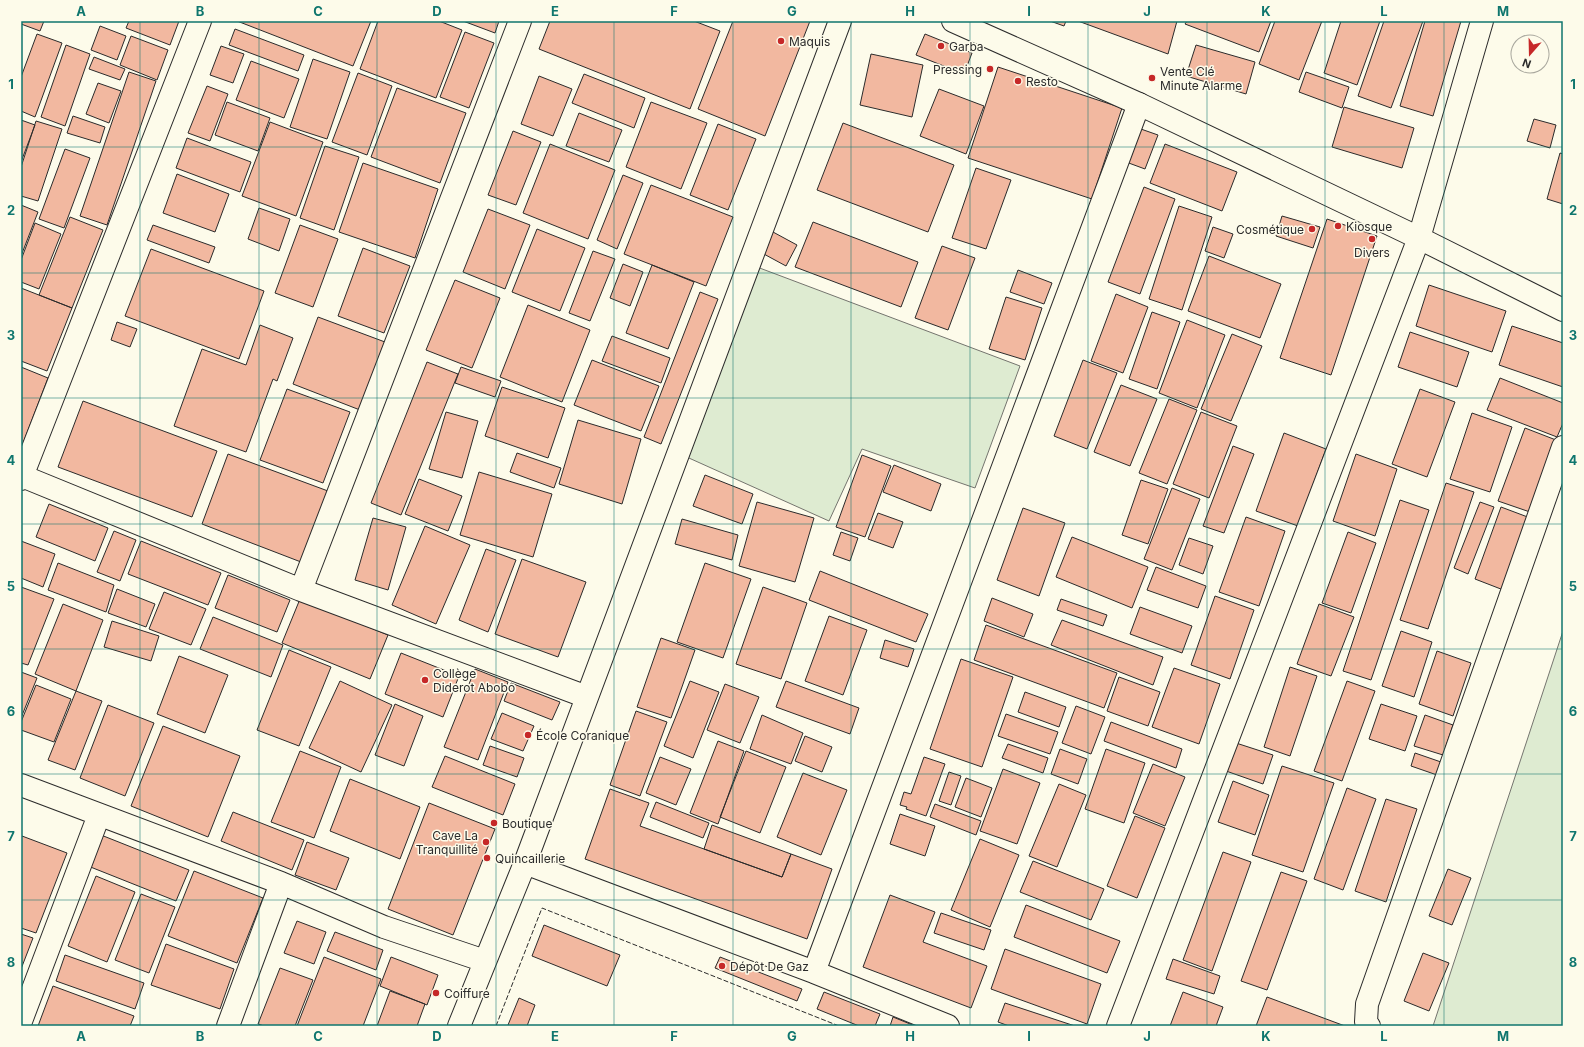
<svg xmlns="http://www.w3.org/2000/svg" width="1584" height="1047" font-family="Inter,sans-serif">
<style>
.green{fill:#deebd1;stroke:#74746e}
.building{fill:#f2b8a0;stroke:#2b2b2b}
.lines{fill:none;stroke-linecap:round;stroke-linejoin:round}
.street-casing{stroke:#2b2b2b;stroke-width:24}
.secondary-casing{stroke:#2b2b2b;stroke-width:24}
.street{stroke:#fdfbea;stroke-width:22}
.secondary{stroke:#fdfbea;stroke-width:22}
.fence{stroke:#2b2b2b;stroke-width:1;stroke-dasharray:5 2;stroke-linecap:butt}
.grid{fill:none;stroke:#0f766e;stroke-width:1;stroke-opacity:0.55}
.poi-dot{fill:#c62828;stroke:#fdfbea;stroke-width:1.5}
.labels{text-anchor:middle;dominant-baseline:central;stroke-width:3;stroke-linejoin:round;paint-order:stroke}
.poi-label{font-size:12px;fill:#2b2b2b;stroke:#fdfbea;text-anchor:start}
.neatline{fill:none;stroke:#0f766e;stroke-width:1.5}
.grid-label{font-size:13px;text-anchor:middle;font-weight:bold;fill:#0f766e}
</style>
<rect width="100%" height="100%" fill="#fdfbea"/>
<path class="green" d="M 749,264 L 1020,366 L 975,488 L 862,449 L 829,521 L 680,454 Z
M 1563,631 L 1563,1026 L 1433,1026 Z"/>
<path class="building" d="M 21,21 L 44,21 L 40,31 L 21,24 Z
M 129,21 L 179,21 L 170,45 L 126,28 Z
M 237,21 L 371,21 L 353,66 Z
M 378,21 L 439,21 L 462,30 L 436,98 L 360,69 Z
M 463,21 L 499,21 L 495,33 Z
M 550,21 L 694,21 L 720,31 L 690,109 L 539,49 Z
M 733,21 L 810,21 L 765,136 L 698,109 Z
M 1050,21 L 1066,21 L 1064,26 Z
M 1078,21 L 1177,21 L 1168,54 Z
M 1187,21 L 1271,21 L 1259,52 L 1185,24 Z
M 1275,21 L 1322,21 L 1299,80 L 1259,64 Z
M 1341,21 L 1380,21 L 1357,85 L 1324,73 Z
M 1384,21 L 1423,21 L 1391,108 L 1358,96 Z
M 1425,21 L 1461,21 L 1433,116 L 1400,106 Z
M 100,26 L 126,36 L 117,60 L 91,50 Z
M 235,29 L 304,55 L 298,71 L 229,45 Z
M 465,32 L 494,43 L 469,108 L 440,97 Z
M 37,34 L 62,43 L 35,117 L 21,111 L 21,77 Z
M 925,34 L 972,53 L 964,74 L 916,55 Z
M 131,36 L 168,50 L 157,80 L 120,65 Z
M 66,45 L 90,54 L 65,126 L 41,117 Z
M 1196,45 L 1255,62 L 1246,94 L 1186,76 Z
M 221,46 L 244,54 L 233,83 L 210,75 Z
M 871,54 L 923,65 L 912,117 L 860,105 Z
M 94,57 L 125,69 L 120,80 L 89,69 Z
M 313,59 L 350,72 L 327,139 L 290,127 Z
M 251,61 L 299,79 L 284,118 L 236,100 Z
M 998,67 L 1122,108 L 1092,199 L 968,158 Z
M 129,72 L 156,81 L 107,225 L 80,216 Z
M 1306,72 L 1349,87 L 1342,108 L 1299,92 Z
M 358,73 L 392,86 L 367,155 L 332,142 Z
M 584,74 L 645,98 L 634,128 L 572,103 Z
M 539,76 L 572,89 L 553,136 L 521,124 Z
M 98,83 L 121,91 L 109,123 L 86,114 Z
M 207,86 L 228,94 L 210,141 L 188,133 Z
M 397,88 L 466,113 L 440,183 L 371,157 Z
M 939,89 L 984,106 L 966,154 L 920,136 Z
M 227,102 L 270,118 L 258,151 L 215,135 Z
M 651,102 L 707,123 L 681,189 L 626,167 Z
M 1344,107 L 1414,128 L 1402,168 L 1332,147 Z
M 579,113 L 622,130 L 609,162 L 566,146 Z
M 73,116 L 105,127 L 100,143 L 67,133 Z
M 1534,119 L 1556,125 L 1550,148 L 1527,141 Z
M 21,120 L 35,125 L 21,162 Z
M 36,121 L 62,129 L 38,201 L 21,196 L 21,167 Z
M 270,122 L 323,142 L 296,216 L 242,196 Z
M 843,123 L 954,165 L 928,232 L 817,190 Z
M 718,124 L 756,139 L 728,210 L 690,195 Z
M 1138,128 L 1158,135 L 1145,169 L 1126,162 Z
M 513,131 L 541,142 L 516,205 L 488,195 Z
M 187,138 L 251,162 L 240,192 L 176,168 Z
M 550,144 L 615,170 L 588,239 L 523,213 Z
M 1165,144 L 1237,172 L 1222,211 L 1150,183 Z
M 325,146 L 359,157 L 334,230 L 300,218 Z
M 65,149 L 90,158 L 64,228 L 39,219 Z
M 1560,153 L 1563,154 L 1563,204 L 1547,199 Z
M 363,163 L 438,189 L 415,258 L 339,232 Z
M 976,168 L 1011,180 L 986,249 L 952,238 Z
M 177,174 L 229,194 L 215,232 L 163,213 Z
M 623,175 L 643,183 L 617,249 L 597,240 Z
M 651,185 L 733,217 L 706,286 L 624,254 Z
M 1144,187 L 1175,199 L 1140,294 L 1108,282 Z
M 21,205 L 38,212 L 21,256 Z
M 1179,206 L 1212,217 L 1182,310 L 1149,299 Z
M 259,208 L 290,219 L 279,251 L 248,239 Z
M 488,209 L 530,225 L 505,289 L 463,272 Z
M 1282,216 L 1320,227 L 1313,248 L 1276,236 Z
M 70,217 L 103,230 L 72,308 L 39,295 Z
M 1327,219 L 1377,236 L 1331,375 L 1280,358 Z
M 813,222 L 918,262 L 901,307 L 795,267 Z
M 35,223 L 61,234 L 39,289 L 21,282 L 21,260 Z
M 153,225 L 215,247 L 209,263 L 147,240 Z
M 300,225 L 338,239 L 313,307 L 275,293 Z
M 1213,227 L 1233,234 L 1224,258 L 1205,251 Z
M 537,229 L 585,248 L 560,311 L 512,292 Z
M 773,232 L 797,245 L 786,266 L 762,253 Z
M 942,246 L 975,258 L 948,330 L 915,318 Z
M 363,248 L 410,266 L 384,333 L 338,316 Z
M 151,249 L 264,291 L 239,359 L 125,316 Z
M 593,251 L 615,259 L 590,321 L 569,313 Z
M 1209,256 L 1281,284 L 1260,338 L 1188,311 Z
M 623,264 L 643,272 L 630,306 L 610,298 Z
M 652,265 L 694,282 L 668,349 L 626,333 Z
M 1018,270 L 1052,283 L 1044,304 L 1010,292 Z
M 455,280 L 500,298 L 472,368 L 426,350 Z
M 1429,285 L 1506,311 L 1492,352 L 1416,326 Z
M 21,288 L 72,308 L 47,371 L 21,361 Z
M 700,292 L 718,299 L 661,444 L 644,437 Z
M 1116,294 L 1148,307 L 1123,373 L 1091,361 Z
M 1006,297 L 1042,308 L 1025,360 L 989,349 Z
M 528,305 L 590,330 L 562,402 L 500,377 Z
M 1152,312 L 1180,322 L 1157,389 L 1129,379 Z
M 318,317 L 385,342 L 360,410 L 293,384 Z
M 1187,320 L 1225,335 L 1197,408 L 1159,393 Z
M 117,322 L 137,329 L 130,347 L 111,340 Z
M 260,325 L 293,338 L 277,381 L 273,379 L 246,452 L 174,426 L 202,349 L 246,365 Z
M 1512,326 L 1563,343 L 1563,387 L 1499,365 Z
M 1410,332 L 1469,352 L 1457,387 L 1398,367 Z
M 1232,334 L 1262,346 L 1231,421 L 1201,409 Z
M 612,336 L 670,358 L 661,383 L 602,361 Z
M 592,360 L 659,386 L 641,431 L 574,405 Z
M 1083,360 L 1117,373 L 1087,449 L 1054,436 Z
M 427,362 L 458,374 L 401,515 L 371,503 Z
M 21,367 L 48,378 L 22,446 L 21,446 Z
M 461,367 L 501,381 L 495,397 L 455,383 Z
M 1500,378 L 1563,403 L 1563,423 L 1557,437 L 1487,410 Z
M 1121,385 L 1157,399 L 1130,466 L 1094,452 Z
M 502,387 L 565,408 L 548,458 L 485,436 Z
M 287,389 L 350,412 L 323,483 L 260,460 Z
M 1420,389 L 1455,402 L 1427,477 L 1392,464 Z
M 1169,399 L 1197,410 L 1167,484 L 1139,473 Z
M 83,401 L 217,451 L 192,517 L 58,467 Z
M 446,412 L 478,421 L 462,478 L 429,469 Z
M 1201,412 L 1237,426 L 1209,498 L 1173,484 Z
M 1472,413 L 1512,427 L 1490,492 L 1450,479 Z
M 578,420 L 641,439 L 622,504 L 559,484 Z
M 1525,428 L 1556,440 L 1530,512 L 1498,501 Z
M 1284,433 L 1326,449 L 1298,526 L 1256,511 Z
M 1233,446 L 1254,454 L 1224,533 L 1203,526 Z
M 517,453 L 561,468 L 554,488 L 510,472 Z
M 228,454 L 328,491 L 301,562 L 202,524 Z
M 1356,454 L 1397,469 L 1375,536 L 1333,521 Z
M 862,455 L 891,466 L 865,537 L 836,527 Z
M 894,465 L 941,484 L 931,511 L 883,492 Z
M 479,472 L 552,494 L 533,557 L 460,535 Z
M 705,475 L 753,494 L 742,524 L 693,506 Z
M 419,479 L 462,496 L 448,531 L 405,514 Z
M 1141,480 L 1168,489 L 1148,544 L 1122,535 Z
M 1446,483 L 1474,492 L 1428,629 L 1400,620 Z
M 1172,488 L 1200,499 L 1172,570 L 1144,559 Z
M 1400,500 L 1429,510 L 1371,680 L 1343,671 Z
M 757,502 L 814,518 L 795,582 L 739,566 Z
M 1480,502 L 1494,507 L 1468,574 L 1454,568 Z
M 49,504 L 108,528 L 95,561 L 36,537 Z
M 1501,507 L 1533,519 L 1506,591 L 1475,579 Z
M 1023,508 L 1065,523 L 1039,596 L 997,580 Z
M 878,513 L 903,522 L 893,548 L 868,539 Z
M 1246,517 L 1285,531 L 1259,606 L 1219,592 Z
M 373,518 L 406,527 L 388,590 L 355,580 Z
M 682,519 L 738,535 L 732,560 L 675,544 Z
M 425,526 L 470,545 L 436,624 L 392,605 Z
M 114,531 L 136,540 L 120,581 L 97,572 Z
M 841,532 L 858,538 L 850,561 L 833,555 Z
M 1348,532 L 1376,543 L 1351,613 L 1322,603 Z
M 1072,537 L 1148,567 L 1132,608 L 1056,577 Z
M 1189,538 L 1213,546 L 1203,574 L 1179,565 Z
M 21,541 L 55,554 L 43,587 L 21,578 Z
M 141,541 L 221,573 L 208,605 L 128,574 Z
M 486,549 L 516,560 L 488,632 L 459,620 Z
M 522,559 L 586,582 L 558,657 L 495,634 Z
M 58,563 L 114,585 L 106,612 L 48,590 Z
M 705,563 L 751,579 L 723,658 L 677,642 Z
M 1156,567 L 1206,586 L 1198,608 L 1147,590 Z
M 820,571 L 928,614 L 916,642 L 809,600 Z
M 228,575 L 290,600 L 277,632 L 215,608 Z
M 21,587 L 54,599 L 28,665 L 21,663 Z
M 763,587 L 807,603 L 781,679 L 736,664 Z
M 117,589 L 155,604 L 146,627 L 108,613 Z
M 164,592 L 206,609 L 191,645 L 149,629 Z
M 1215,596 L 1254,610 L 1230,679 L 1191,665 Z
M 992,598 L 1033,614 L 1024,637 L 984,621 Z
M 300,599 L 388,635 L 370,679 L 282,643 Z
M 1061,599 L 1107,615 L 1103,626 L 1057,610 Z
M 63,604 L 103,620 L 76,691 L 35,674 Z
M 1319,604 L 1354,617 L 1331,676 L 1297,664 Z
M 1140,607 L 1192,626 L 1182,653 L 1130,634 Z
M 829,616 L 867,630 L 843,695 L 805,681 Z
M 213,617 L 283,645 L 271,677 L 200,649 Z
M 1062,620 L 1163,657 L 1153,685 L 1051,645 Z
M 112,621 L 159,636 L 151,661 L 104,647 Z
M 986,625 L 1117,673 L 1104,708 L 974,660 Z
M 1401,631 L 1432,642 L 1414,697 L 1382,686 Z
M 661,638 L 695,650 L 671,718 L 637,707 Z
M 885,640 L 914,649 L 908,667 L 880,658 Z
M 289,650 L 331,667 L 299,746 L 257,730 Z
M 1437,651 L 1471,663 L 1453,716 L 1419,704 Z
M 401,653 L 459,676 L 443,717 L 385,694 Z
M 179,656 L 228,675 L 205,733 L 157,714 Z
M 961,659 L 1013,677 L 982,767 L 930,749 Z
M 1290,667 L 1317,676 L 1290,756 L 1264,747 Z
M 1174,668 L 1220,684 L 1199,744 L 1152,727 Z
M 475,669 L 508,682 L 478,760 L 444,747 Z
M 21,672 L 37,678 L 21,718 Z
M 1119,677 L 1160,692 L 1148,726 L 1107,711 Z
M 340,681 L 392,705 L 361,772 L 309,748 Z
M 690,681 L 719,692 L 693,758 L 664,746 Z
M 786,681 L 859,708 L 850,734 L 776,707 Z
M 1347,681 L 1375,691 L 1342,781 L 1314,771 Z
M 511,683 L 560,702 L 552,720 L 504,701 Z
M 725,684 L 759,697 L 740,743 L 707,730 Z
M 36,685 L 71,699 L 54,742 L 21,730 L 21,722 Z
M 76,691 L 102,701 L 75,770 L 48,760 Z
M 1025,692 L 1066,707 L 1059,727 L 1018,712 Z
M 395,704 L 423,716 L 404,766 L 375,755 Z
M 1381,704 L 1417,716 L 1405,751 L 1369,739 Z
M 108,705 L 154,723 L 125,796 L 80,778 Z
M 1076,706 L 1105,717 L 1091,754 L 1062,743 Z
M 636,711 L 667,722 L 640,796 L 610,785 Z
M 502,713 L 534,726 L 523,751 L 491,739 Z
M 1006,714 L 1058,732 L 1050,754 L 998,736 Z
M 762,715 L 803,733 L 791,764 L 750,749 Z
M 1425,715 L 1453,725 L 1443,755 L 1414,746 Z
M 1111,722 L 1182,749 L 1176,768 L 1104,741 Z
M 163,726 L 240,756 L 208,837 L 131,806 Z
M 805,736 L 832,747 L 822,772 L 795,761 Z
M 718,741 L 744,751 L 718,824 L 690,813 Z
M 1236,743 L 1273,755 L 1263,784 L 1226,771 Z
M 1008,744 L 1048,758 L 1043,773 L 1002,758 Z
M 490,746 L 524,758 L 517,777 L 483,765 Z
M 1060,749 L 1087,759 L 1078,784 L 1051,774 Z
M 1106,749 L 1145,763 L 1124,823 L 1085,809 Z
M 300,751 L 341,767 L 314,838 L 271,822 Z
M 746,751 L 786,767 L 760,833 L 720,817 Z
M 1415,753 L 1441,762 L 1437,775 L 1411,766 Z
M 445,756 L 515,784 L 503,815 L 432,787 Z
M 660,757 L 691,769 L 676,805 L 646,793 Z
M 924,757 L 945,764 L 926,816 L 906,809 L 907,807 L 900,805 L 904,792 L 911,794 Z
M 1153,764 L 1185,777 L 1165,826 L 1133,813 Z
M 1282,766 L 1334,783 L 1303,872 L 1252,855 Z
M 1003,769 L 1040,783 L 1017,844 L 980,831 Z
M 949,772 L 961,776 L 951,805 L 939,801 Z
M 803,773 L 847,790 L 821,855 L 777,837 Z
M 966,778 L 992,788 L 981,817 L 955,807 Z
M 350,779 L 420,807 L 400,859 L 330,831 Z
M 1233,781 L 1269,795 L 1255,835 L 1218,822 Z
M 1059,784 L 1086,795 L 1057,867 L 1029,856 Z
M 1347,788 L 1376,799 L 1343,890 L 1314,879 Z
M 610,789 L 649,803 L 640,826 L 704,849 L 782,877 L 791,854 L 832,869 L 807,939 L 585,859 Z
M 1386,799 L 1417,809 L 1386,902 L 1355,891 Z
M 656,802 L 709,823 L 703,838 L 650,817 Z
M 429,803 L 495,829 L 453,935 L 388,909 Z
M 935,804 L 981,821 L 976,835 L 930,817 Z
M 233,812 L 304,840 L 292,870 L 221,841 Z
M 900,814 L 935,826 L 925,856 L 890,844 Z
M 1135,816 L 1165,828 L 1137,898 L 1107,886 Z
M 712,825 L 791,854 L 782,877 L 704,849 Z
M 101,835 L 189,870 L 176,901 L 88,866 Z
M 22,836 L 67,853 L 36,933 L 21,928 L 21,839 Z
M 980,839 L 1019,855 L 990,927 L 951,910 Z
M 307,842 L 349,858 L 336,890 L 295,875 Z
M 1223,852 L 1251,862 L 1212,971 L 1183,960 Z
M 1033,861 L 1104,889 L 1091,920 L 1020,892 Z
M 1448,869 L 1471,878 L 1452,925 L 1429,916 Z
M 194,871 L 263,898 L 237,963 L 168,936 Z
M 1281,872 L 1307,881 L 1267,990 L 1241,981 Z
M 96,876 L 135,892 L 107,962 L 68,946 Z
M 141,894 L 175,907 L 149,973 L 115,960 Z
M 890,895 L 935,912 L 923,942 L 987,966 L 971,1008 L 863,967 Z
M 1026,905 L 1120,941 L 1107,973 L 1014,937 Z
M 941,913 L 991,930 L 984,950 L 934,933 Z
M 297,921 L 326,932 L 314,964 L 284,953 Z
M 544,925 L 620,955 L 607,986 L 532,956 Z
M 335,932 L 383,950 L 376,970 L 327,951 Z
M 21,934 L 33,938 L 21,969 Z
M 166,944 L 234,969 L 220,1009 L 151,985 Z
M 1005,949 L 1101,984 L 1087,1024 L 991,989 Z
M 1423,953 L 1449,963 L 1429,1011 L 1404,1001 Z
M 65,955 L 144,983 L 135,1009 L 56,981 Z
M 324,957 L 381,979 L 363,1026 L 297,1026 Z
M 391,957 L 438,975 L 427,1005 L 380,986 Z
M 720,957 L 802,989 L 797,1001 L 715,968 Z
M 1173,959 L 1220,976 L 1214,994 L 1166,979 Z
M 280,968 L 313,980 L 295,1026 L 264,1026 L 258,1024 Z
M 53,986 L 134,1016 L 130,1026 L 38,1026 Z
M 390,991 L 425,1004 L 417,1026 L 377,1026 Z
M 824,992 L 880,1014 L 875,1026 L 859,1026 L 817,1009 Z
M 1183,992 L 1223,1007 L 1216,1026 L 1170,1026 Z
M 1267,997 L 1345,1026 L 1256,1026 Z
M 519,998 L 535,1005 L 527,1026 L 511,1026 L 508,1025 Z
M 1005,1003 L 1075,1026 L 1009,1026 L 998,1022 Z
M 893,1017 L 915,1026 L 890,1026 Z"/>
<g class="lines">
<defs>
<path id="street" d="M 22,476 L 301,590 L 587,697
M 21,479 L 200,21
M 301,590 L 520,21
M 21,785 L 281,883 L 384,927 L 485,961
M 525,863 L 814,972 L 948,1026
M 814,972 L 1139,104
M 21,1021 L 99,815
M 228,1026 L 281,883
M 459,1026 L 525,863 L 840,21
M 1118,1026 L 1419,238 L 1482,21
M 1369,1026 L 1366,1022 L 1367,1004 L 1563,447"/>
<path id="secondary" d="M 953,21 L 1139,104 L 1419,238 L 1563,310"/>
</defs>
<use href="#street" class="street-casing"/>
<use href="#secondary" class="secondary-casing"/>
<use href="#street" class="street"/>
<use href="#secondary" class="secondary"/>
<path class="fence" d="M 496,1026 L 542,908 L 839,1026"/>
</g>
<path class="grid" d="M 140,21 L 140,1026M 259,21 L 259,1026M 377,21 L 377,1026M 496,21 L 496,1026M 614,21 L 614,1026M 733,21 L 733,1026M 851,21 L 851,1026M 970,21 L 970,1026M 1088,21 L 1088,1026M 1207,21 L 1207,1026M 1325,21 L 1325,1026M 1444,21 L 1444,1026M 21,147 L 1563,147M 21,273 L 1563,273M 21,398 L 1563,398M 21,524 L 1563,524M 21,649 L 1563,649M 21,774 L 1563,774M 21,900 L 1563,900"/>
<g class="poi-dot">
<circle cx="781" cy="41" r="4"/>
<circle cx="941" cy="46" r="4"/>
<circle cx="990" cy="69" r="4"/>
<circle cx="1152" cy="78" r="4"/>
<circle cx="1018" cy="81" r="4"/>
<circle cx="1338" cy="226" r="4"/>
<circle cx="1312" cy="229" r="4"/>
<circle cx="1372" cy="239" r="4"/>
<circle cx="425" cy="680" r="4"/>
<circle cx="528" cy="735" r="4"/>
<circle cx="494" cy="823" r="4"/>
<circle cx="486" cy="842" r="4"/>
<circle cx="487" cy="858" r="4"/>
<circle cx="722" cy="966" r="4"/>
<circle cx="436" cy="993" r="4"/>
</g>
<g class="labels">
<g class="poi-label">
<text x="789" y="41">Maquis</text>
<text x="949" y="46">Garba</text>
<text x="982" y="69" text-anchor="end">Pressing</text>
<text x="1160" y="71">Vente Clé<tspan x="1160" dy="14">Minute Alarme</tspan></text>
<text x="1026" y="81">Resto</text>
<text x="1346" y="226">Kiosque</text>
<text x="1304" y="229" text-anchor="end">Cosmétique</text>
<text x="1372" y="252" text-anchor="middle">Divers</text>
<text x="433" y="673">Collège<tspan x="433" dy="14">Diderot Abobo</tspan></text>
<text x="536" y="735">École Coranique</text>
<text x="502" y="823">Boutique</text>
<text x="478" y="835" text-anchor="end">Cave La<tspan x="478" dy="14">Tranquillité</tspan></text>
<text x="495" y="858">Quincaillerie</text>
<text x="730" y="966">Dépôt De Gaz</text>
<text x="444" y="993">Coiffure</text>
</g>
</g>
<rect width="1584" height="1047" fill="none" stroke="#fdfbea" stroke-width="44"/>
<g transform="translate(1530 54) rotate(200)"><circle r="19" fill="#fdfbea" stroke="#a9a89e"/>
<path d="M0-3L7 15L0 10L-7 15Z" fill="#c62828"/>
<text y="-6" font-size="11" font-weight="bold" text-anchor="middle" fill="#2b2b2b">N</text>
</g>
<rect x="22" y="22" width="1540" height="1003" class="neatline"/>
<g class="grid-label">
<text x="81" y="16">A</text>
<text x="200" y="16">B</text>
<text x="318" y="16">C</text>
<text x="437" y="16">D</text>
<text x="555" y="16">E</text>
<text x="674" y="16">F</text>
<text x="792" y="16">G</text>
<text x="910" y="16">H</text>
<text x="1029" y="16">I</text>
<text x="1147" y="16">J</text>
<text x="1266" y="16">K</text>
<text x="1384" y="16">L</text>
<text x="1503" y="16">M</text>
<text x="11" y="89">1</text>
<text x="1573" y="89">1</text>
<text x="11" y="215">2</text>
<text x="1573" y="215">2</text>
<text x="11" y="340">3</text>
<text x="1573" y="340">3</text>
<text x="11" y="465">4</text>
<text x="1573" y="465">4</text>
<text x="11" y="591">5</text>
<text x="1573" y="591">5</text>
<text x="11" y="716">6</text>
<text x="1573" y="716">6</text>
<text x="11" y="841">7</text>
<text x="1573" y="841">7</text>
<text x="11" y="967">8</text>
<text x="1573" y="967">8</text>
<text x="81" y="1041">A</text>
<text x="200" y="1041">B</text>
<text x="318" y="1041">C</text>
<text x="437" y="1041">D</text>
<text x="555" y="1041">E</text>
<text x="674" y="1041">F</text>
<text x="792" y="1041">G</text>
<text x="910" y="1041">H</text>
<text x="1029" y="1041">I</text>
<text x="1147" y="1041">J</text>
<text x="1266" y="1041">K</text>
<text x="1384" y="1041">L</text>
<text x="1503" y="1041">M</text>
</g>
</svg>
